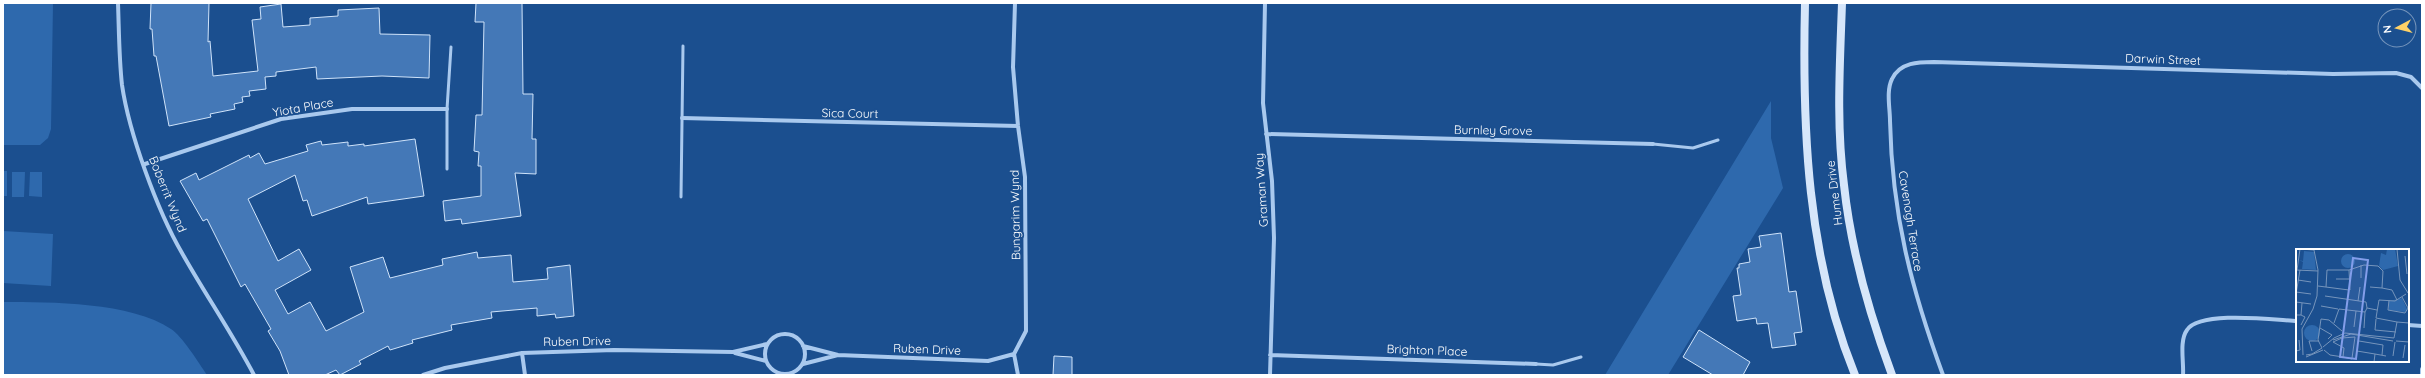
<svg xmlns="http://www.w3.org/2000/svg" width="2425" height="378" font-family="Quicksand,sans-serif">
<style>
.green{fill:#2e69ad}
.building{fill:#4478b7;stroke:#cfe3fa}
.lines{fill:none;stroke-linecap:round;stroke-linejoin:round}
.lane{stroke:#a9c9ee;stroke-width:3}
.street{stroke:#a9c9ee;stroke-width:4}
.secondary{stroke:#d6e6fa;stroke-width:8}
.labels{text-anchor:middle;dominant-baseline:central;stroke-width:3.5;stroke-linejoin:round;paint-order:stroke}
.street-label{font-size:12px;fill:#fff;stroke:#1b4f8f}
.inset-road{fill:none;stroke:#7695bc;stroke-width:1}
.view{fill:#839eea;fill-opacity:0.15;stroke:#839eea;stroke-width:2}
.inset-edge{fill:none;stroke:#fff;stroke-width:2}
</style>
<rect width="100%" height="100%" fill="#1b4f8f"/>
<path class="green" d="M 3,3 L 53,3 L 51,129 L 48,138 L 40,145 L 3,145 Z
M 1771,101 L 1771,138 L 1783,188 L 1668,375 L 1605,375 Z
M 3,171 L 7,171 L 7,196 L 3,196 Z
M 12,172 L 25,172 L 24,197 L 12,197 Z
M 30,172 L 42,172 L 42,197 L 29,196 Z
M 3,231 L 53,234 L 51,286 L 3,283 Z
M 3,302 C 51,302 131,302 171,329 C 182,336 199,363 207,375 L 3,375 Z"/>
<path class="building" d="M 151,3 L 209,3 L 208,42 L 210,41 L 213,76 L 258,71 L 252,20 L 261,19 L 260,7 L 281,4 L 283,27 L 310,25 L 310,18 L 338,16 L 338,10 L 379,8 L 380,34 L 430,35 L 429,78 L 382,76 L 317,79 L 316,67 L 276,72 L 276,76 L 265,77 L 266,89 L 249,91 L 250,96 L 242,97 L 243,102 L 234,104 L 235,109 L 210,114 L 211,117 L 169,126 L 156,56 L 154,56 L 152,29 L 150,29 Z
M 476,3 L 522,3 L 523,94 L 533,94 L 532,139 L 536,139 L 536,174 L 515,173 L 521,216 L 462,224 L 461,219 L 445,221 L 443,201 L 481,196 L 481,166 L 478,166 L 479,152 L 474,151 L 476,115 L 482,115 L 484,22 L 475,22 Z
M 415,139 L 424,196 L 368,204 L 367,197 L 312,216 L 307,200 L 303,201 L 295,175 L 248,199 L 278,261 L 299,249 L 311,270 L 275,290 L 288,314 L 310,302 L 326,331 L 364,312 L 350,267 L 383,257 L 390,278 L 443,265 L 442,259 L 477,252 L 478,258 L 511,255 L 513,282 L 548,279 L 547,268 L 570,265 L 574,316 L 556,318 L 555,314 L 537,316 L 537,308 L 491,312 L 492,318 L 451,325 L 452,330 L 412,340 L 413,343 L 390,350 L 388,346 L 359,361 L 361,364 L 340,375 L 336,370 L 325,375 L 289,375 L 280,351 L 268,331 L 271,329 L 245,284 L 241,287 L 207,219 L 203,221 L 180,181 L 196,173 L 199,180 L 249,155 L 250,158 L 259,153 L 265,164 L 308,151 L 306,145 L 321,141 L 322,145 L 348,142 L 348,146 L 364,144 L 364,146 Z
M 1781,233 L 1789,292 L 1796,291 L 1802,332 L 1794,333 L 1796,345 L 1772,348 L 1768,323 L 1757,324 L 1756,318 L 1737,321 L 1733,296 L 1741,295 L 1737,268 L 1739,268 L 1739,264 L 1750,262 L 1748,249 L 1761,247 L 1759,236 Z
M 1699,330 L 1750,362 L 1743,375 L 1713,375 L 1683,357 Z
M 1054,356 L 1072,357 L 1072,375 L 1053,375 Z"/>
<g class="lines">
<path class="lane" d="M 1653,144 L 1693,148 L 1718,140
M 447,169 L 447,109 L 451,47
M 681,197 L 683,46
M 1536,364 L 1553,365 L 1581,357"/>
<path class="street" d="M 118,3 C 119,30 119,58 122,85 C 129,133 157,210 182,253 C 205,294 232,333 254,375
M 1015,3 L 1013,67 L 1018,126 L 1025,177 L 1026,331 L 1014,354 L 1018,375
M 1265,3 L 1263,103 L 1272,181 L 1274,238 L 1270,375
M 682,118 L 1018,126
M 1266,134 L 1653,144
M 145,164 L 281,119 L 352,109 L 447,109
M 2408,325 L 2422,326
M765 354a20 20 0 1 1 40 0a20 20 0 1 1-40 0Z
M 803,346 L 838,355 L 988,361 L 1014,354
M 522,353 L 525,375
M 735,353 L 766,361
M 1270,355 L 1536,364
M 803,364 L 838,355
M 423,375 L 445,368 L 522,353 L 614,350 L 733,352 L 767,344
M 1943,375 C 1911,288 1892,214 1890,121 C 1890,108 1886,91 1892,79 C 1900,62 1919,62 1934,62 L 2333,74 L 2396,73 L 2411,77 L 2422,88
M 2183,375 C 2184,362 2179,341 2187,330 C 2200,310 2275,320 2297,321
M 2422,375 L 2422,369"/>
<path class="secondary" d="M 1805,3 C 1802,129 1807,257 1855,375
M 1842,3 C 1840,63 1836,124 1844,185 C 1851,251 1869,313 1892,375"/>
</g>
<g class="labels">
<g class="street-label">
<text transform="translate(2163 59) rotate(2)">Darwin Street</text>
<text transform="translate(303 107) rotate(-10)">Yiota Place</text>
<text transform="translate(850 113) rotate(1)">Sica Court</text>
<text transform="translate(1493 130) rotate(1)">Burnley Grove</text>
<text transform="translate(1261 190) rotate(-94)">Graman Way</text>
<text transform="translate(1834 193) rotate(-97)">Hume Drive</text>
<text transform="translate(168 194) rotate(68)">Boberrit Wynd</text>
<text transform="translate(1015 215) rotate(-91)">Bungarim Wynd</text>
<text transform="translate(1911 221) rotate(81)">Cavenagh Terrace</text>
<text transform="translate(577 341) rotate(-1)">Ruben Drive</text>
<text transform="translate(927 349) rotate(2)">Ruben Drive</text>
<text transform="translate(1427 350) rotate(2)">Brighton Place</text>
</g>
</g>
<g transform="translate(2296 249)">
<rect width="113" height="113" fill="#1b4f8f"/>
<path d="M 91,0 L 99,0 L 102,17 L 87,21 L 83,17 L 85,4 L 90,6 ZM 8,2 L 18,3 L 20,21 L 6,20 L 7,13 L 3,11 L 7,12 ZM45 12a7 7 0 1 1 14 0a7 7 0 1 1-14 0ZM 106,49 L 111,60 L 109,63 L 93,61 L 93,52 ZM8 84a8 8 0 1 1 16 0a8 8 0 1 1-16 0Z" fill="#2e69ad"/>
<path class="inset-road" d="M 4,0 L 18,1M 101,0 L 104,31 L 112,44M 109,7 L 111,25M 65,16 L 65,29M 0,21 L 22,22M 1,21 L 4,0M 53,21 L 54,41M 40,30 L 54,30M 2,31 L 15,33M 22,37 L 53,41M 30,38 L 31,21 L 53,21 L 68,16 L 82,17 L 87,22 L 86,39 L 96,41 L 101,51M 74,38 L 86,39M 0,43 L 15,45M 0,45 L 4,21M 29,47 L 70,53 L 71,59 L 81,61M 93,51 L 92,61 L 109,64 L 112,59 L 106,48M 62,52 L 64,38M 0,53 L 15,55M 25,57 L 42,60M 0,66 L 5,66 L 6,54M 80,70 L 79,81 L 100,83M 101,73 L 113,74M 38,74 L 43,60 L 69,63 L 71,59M 5,76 L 9,68 L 5,66M 58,78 L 60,62M 24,79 L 36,86 L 32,90M 68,79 L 69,63M 98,89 L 101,73 L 80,69 L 83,51 L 99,52 L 110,45M 37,91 L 55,85 L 97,92M 63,92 L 87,96 L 86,106M 100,92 L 113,93M 27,98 L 38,89 L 49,84 L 98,89M 26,99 L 22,91 L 25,70 L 33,71 L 46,82M 28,101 L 34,106 L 47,108 L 56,110 L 56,109 L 59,88 L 46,89 L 37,93 L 48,99 L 47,108M 0,102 L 4,101 L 3,91M 16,102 L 13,92 L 23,92M 61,102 L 79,105M 7,106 L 6,80 L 17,60 L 21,47 L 22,21 L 18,1M 10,106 L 16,105 L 26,99M 97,107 L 99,93M 10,108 L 27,101M 107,109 L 109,96M 78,113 L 79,105 L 90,107"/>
<path class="view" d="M 57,9 L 72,11 L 60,110 L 44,108 Z"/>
<rect width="113" height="113" class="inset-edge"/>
</g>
<rect width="2425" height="378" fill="none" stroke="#ffffff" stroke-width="8"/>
<g transform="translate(2397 28) rotate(263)"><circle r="19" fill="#1b4f8f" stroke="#7695bc"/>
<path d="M0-3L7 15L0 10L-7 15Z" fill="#ffd166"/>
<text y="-6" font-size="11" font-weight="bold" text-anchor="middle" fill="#ffffff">N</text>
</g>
</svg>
